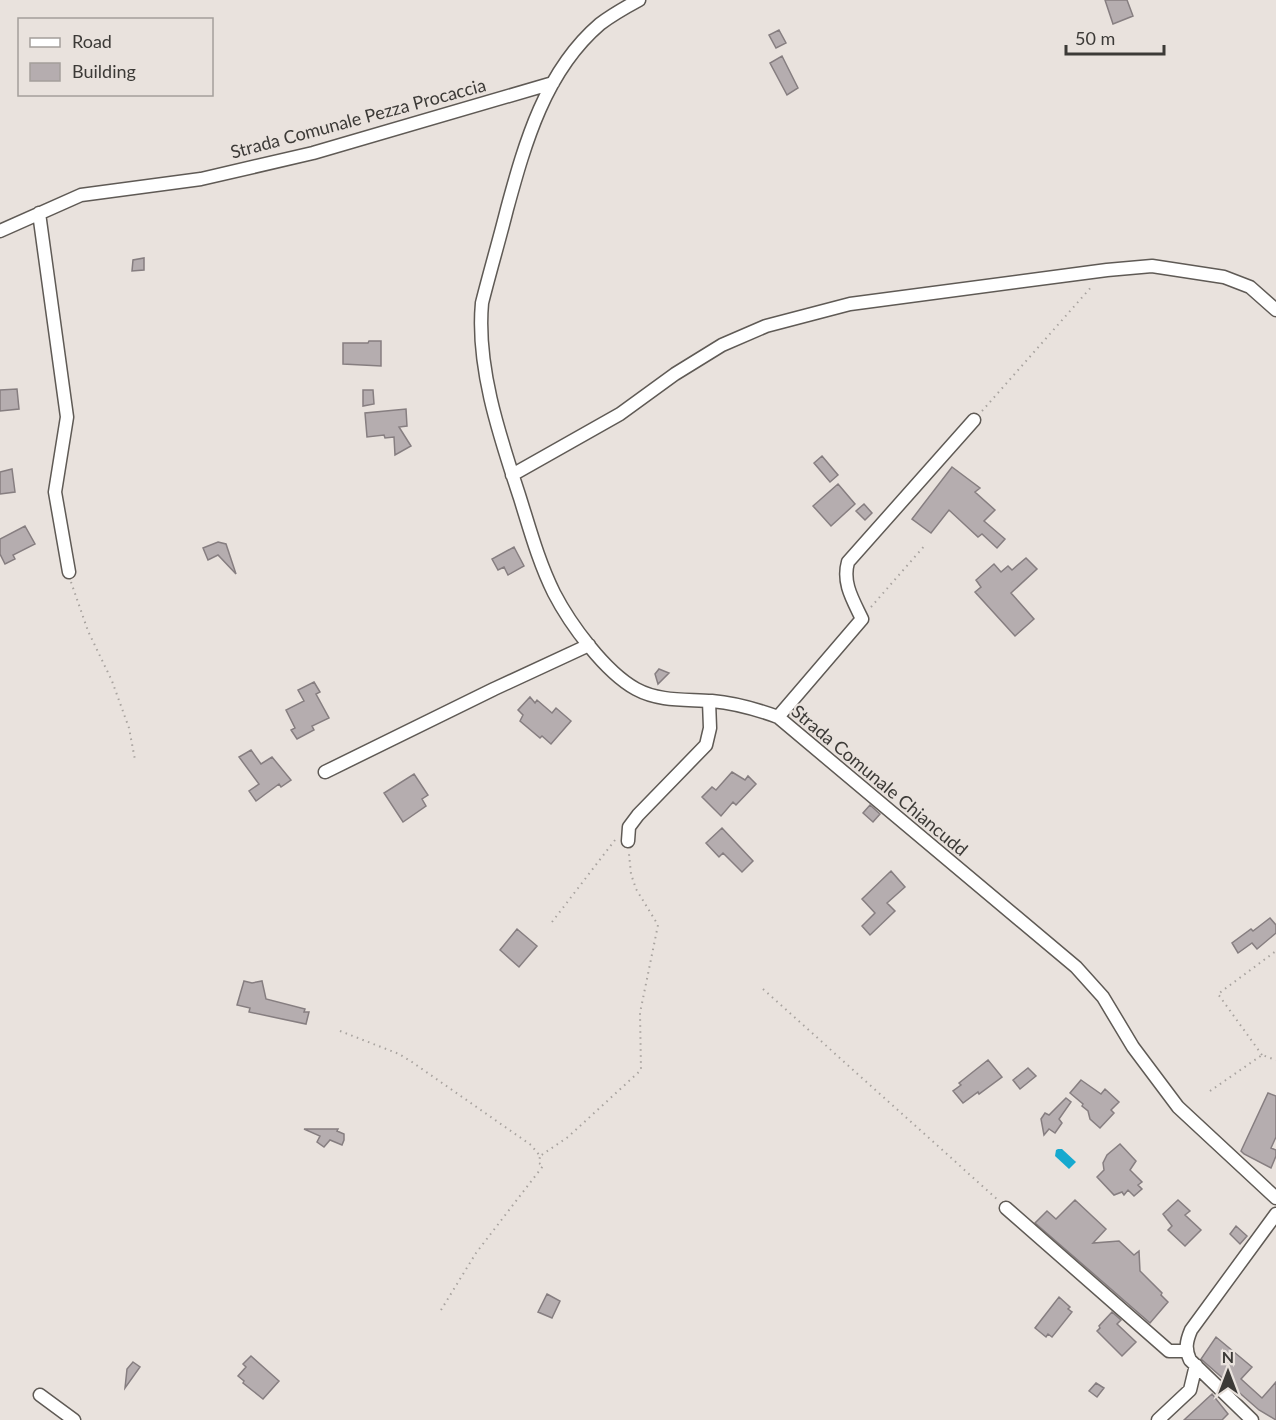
<svg xmlns="http://www.w3.org/2000/svg" width="1276" height="1420" font-family="Lato,sans-serif">
<style>
.water{fill:#16a9cf}
.building{fill:#b5adaf;stroke:#867e80;stroke-width:1.5}
.lines{fill:none;stroke-linecap:round;stroke-linejoin:round}
.minor-casing{stroke:#5f5a55;stroke-width:15}
.path{stroke:#a8a39f;stroke-width:2;stroke-dasharray:1.5 4.5;stroke-linecap:butt}
.minor{stroke:#fff;stroke-width:12}
.labels{text-anchor:middle;dominant-baseline:central;stroke-width:4.5;stroke-linejoin:round;paint-order:stroke}
.street-label{font-size:18px;fill:#3c3a37;stroke:#e9e2dd}
</style>
<rect width="100%" height="100%" fill="#e9e2dd"/>
<path class="water" d="M 1058,1149 L 1062,1149 L 1076,1162 L 1069,1169 L 1055,1156 L 1056,1150 Z"/>
<path class="building" d="M 1105,0 L 1127,0 L 1133,16 L 1113,24 Z
M 779,30 L 786,43 L 776,48 L 769,35 Z
M 782,56 L 798,88 L 787,95 L 770,63 Z
M 144,258 L 144,270 L 132,271 L 133,260 Z
M 369,341 L 381,341 L 381,366 L 343,364 L 343,343 L 368,343 Z
M 17,389 L 19,409 L 0,411 L 0,390 Z
M 363,390 L 373,390 L 374,404 L 363,406 Z
M 406,409 L 407,426 L 399,427 L 411,446 L 395,455 L 394,437 L 385,438 L 384,435 L 367,437 L 365,413 Z
M 822,456 L 838,475 L 830,482 L 814,463 Z
M 952,467 L 980,488 L 975,492 L 995,510 L 984,521 L 1005,539 L 997,548 L 982,534 L 978,537 L 949,510 L 931,533 L 912,519 Z
M 12,469 L 15,492 L 0,494 L 0,472 Z
M 838,484 L 855,504 L 831,526 L 813,506 Z
M 864,504 L 872,513 L 865,520 L 856,511 Z
M 25,526 L 35,544 L 13,555 L 15,559 L 5,564 L 0,554 L 0,539 Z
M 218,542 L 226,544 L 236,574 L 218,555 L 208,560 L 203,548 Z
M 514,547 L 524,566 L 508,575 L 504,567 L 498,570 L 492,559 Z
M 1026,558 L 1037,569 L 1011,593 L 1034,619 L 1015,636 L 975,592 L 981,587 L 976,580 L 994,564 L 1001,572 L 1008,566 L 1012,570 Z
M 659,669 L 669,673 L 658,684 L 655,674 Z
M 314,682 L 320,692 L 316,694 L 329,718 L 312,726 L 314,730 L 297,739 L 291,730 L 295,728 L 286,710 L 304,701 L 298,690 Z
M 530,697 L 535,703 L 537,700 L 552,713 L 556,708 L 571,721 L 551,744 L 542,736 L 540,738 L 520,721 L 523,715 L 518,710 Z
M 251,750 L 261,764 L 272,757 L 291,780 L 281,787 L 279,784 L 256,801 L 249,791 L 259,784 L 239,757 Z
M 732,772 L 745,780 L 748,776 L 756,784 L 736,805 L 733,802 L 721,816 L 702,797 L 712,787 L 716,790 Z
M 414,774 L 428,795 L 422,799 L 426,806 L 403,822 L 384,793 Z
M 870,805 L 880,814 L 873,822 L 863,813 Z
M 722,828 L 753,861 L 742,872 L 723,853 L 719,857 L 706,843 Z
M 891,871 L 905,887 L 887,903 L 895,911 L 870,935 L 862,926 L 875,913 L 862,899 Z
M 1270,918 L 1276,925 L 1276,933 L 1257,949 L 1252,943 L 1238,953 L 1232,943 L 1251,929 L 1253,931 Z
M 517,929 L 537,946 L 519,967 L 500,950 Z
M 244,981 L 252,983 L 262,981 L 266,999 L 305,1009 L 304,1012 L 309,1012 L 306,1024 L 249,1012 L 250,1008 L 237,1005 Z
M 988,1060 L 1002,1077 L 979,1094 L 978,1092 L 963,1103 L 953,1091 L 961,1085 L 959,1083 Z
M 1028,1068 L 1036,1076 L 1020,1089 L 1013,1080 Z
M 1081,1080 L 1101,1094 L 1105,1089 L 1119,1102 L 1111,1110 L 1114,1113 L 1100,1128 L 1090,1119 L 1088,1111 L 1082,1106 L 1083,1104 L 1070,1093 Z
M 1268,1093 L 1276,1096 L 1276,1137 L 1271,1148 L 1276,1150 L 1276,1156 L 1271,1168 L 1244,1154 L 1241,1151 Z
M 1066,1098 L 1071,1102 L 1059,1119 L 1062,1123 L 1055,1133 L 1049,1129 L 1044,1135 L 1041,1119 L 1045,1113 L 1049,1115 Z
M 304,1129 L 338,1129 L 337,1131 L 344,1134 L 344,1140 L 342,1145 L 330,1140 L 324,1147 L 317,1142 L 320,1136 Z
M 1120,1144 L 1136,1161 L 1130,1170 L 1142,1182 L 1138,1185 L 1142,1189 L 1134,1196 L 1128,1190 L 1124,1195 L 1122,1192 L 1114,1195 L 1097,1177 L 1104,1170 L 1103,1163 L 1107,1155 Z
M 1075,1200 L 1106,1229 L 1093,1243 L 1119,1241 L 1134,1255 L 1139,1251 L 1140,1271 L 1162,1293 L 1161,1295 L 1168,1302 L 1150,1323 L 1035,1223 L 1047,1211 L 1056,1219 Z
M 1178,1200 L 1190,1211 L 1185,1215 L 1201,1230 L 1185,1246 L 1168,1230 L 1172,1226 L 1163,1214 Z
M 1236,1226 L 1247,1236 L 1240,1244 L 1230,1234 Z
M 547,1294 L 560,1301 L 552,1318 L 538,1312 Z
M 1059,1297 L 1070,1307 L 1068,1309 L 1072,1312 L 1052,1337 L 1048,1334 L 1046,1337 L 1035,1328 Z
M 1112,1312 L 1121,1320 L 1117,1324 L 1136,1342 L 1122,1356 L 1097,1331 L 1100,1328 L 1099,1326 Z
M 1216,1337 L 1252,1367 L 1241,1379 L 1262,1398 L 1276,1382 L 1276,1420 L 1259,1410 L 1201,1359 Z
M 251,1356 L 279,1381 L 263,1399 L 243,1383 L 244,1381 L 238,1376 L 246,1367 L 243,1364 Z
M 133,1362 L 140,1367 L 125,1388 L 127,1369 Z
M 1096,1383 L 1104,1388 L 1097,1397 L 1089,1391 Z
M 1212,1394 L 1228,1414 L 1222,1420 L 1184,1420 Z"/>
<g class="lines">
<defs>
<path id="minor" d="M 639,0 C 626,7 612,15 600,24 C 545,71 525,143 507,209 C 499,241 490,271 482,303 C 476,367 500,437 520,498 C 530,530 539,563 554,593 C 570,624 605,672 636,689 C 660,702 686,699 712,701 C 735,703 756,709 778,717 L 1076,967 L 1103,997 L 1133,1047 L 1178,1107 L 1276,1198
M 39,213 L 67,417 L 55,492 L 69,572
M 0,231 L 81,195 L 201,179 L 313,153 L 553,83
M 512,475 L 620,414 L 675,374 L 722,345 L 766,326 L 850,304 L 1107,270 L 1152,266 L 1224,277 L 1250,287 L 1276,310
M 778,717 L 862,619 C 853,600 842,583 848,562 L 974,420
M 325,772 L 494,689 L 589,645
M 628,841 L 629,827 L 638,815 L 706,745 L 710,728 L 709,701
M 1006,1208 L 1169,1351 L 1186,1351
M 40,1395 L 74,1420
M 1158,1420 L 1190,1390 L 1196,1365
M 1252,1420 L 1190,1360 C 1185,1349 1186,1342 1191,1330 L 1276,1214"/>
</defs>
<use href="#minor" class="minor-casing"/>
<path class="path" d="M 982,411 L 1093,285
M 71,582 L 88,631 L 112,681 L 129,728 L 135,760
M 871,607 L 926,544
M 552,922 L 615,840
M 763,989 L 998,1200
M 340,1031 L 399,1054 L 412,1062 L 531,1145 L 540,1156 L 568,1137 L 641,1070 L 640,1013 L 658,925 L 636,889 L 631,874 L 629,854
M 1262,1055 L 1218,994 L 1276,951
M 1210,1091 L 1262,1055 L 1276,1060
M 441,1310 L 476,1253 L 543,1166 L 539,1163 L 540,1156"/>
<use href="#minor" class="minor"/>
</g>
<g class="labels">
<g class="street-label">
<text transform="translate(358 118) rotate(-15)">Strada Comunale Pezza Procaccia</text>
<text transform="translate(880 780) rotate(40)">Strada Comunale Chiancudd</text>
</g>
</g>
<rect x="18" y="18" width="195" height="78" fill="#e9e2dd" stroke="#a49f9b" stroke-width="1.5"/>
<rect x="30" y="38" width="30" height="9" fill="#ffffff" stroke="#a49f9b" stroke-width="1.5"/>
<text x="72" y="48" font-size="18" fill="#3c3a37">Road</text>
<rect x="30" y="63" width="30" height="18" fill="#b5adaf" stroke="#a49f9b" stroke-width="1.5"/>
<text x="72" y="78" font-size="18" fill="#3c3a37">Building</text>
<g transform="translate(1228 1372)" stroke="#e9e2dd" stroke-width="4.5" paint-order="stroke">
<path d="M0-4.5L10 22L0 15L-10 22Z" fill="#3c3a37"/>
<text y="-9" font-size="16" font-weight="bold" text-anchor="middle" fill="#3c3a37">N</text>
</g>
<path d="M1066 45v9h98v-9" fill="none" stroke="#3c3a37" stroke-width="3"/>
<text x="1075" y="45" font-size="18" fill="#3c3a37" stroke="#e9e2dd" stroke-width="4.5" paint-order="stroke">50 m</text>
</svg>
